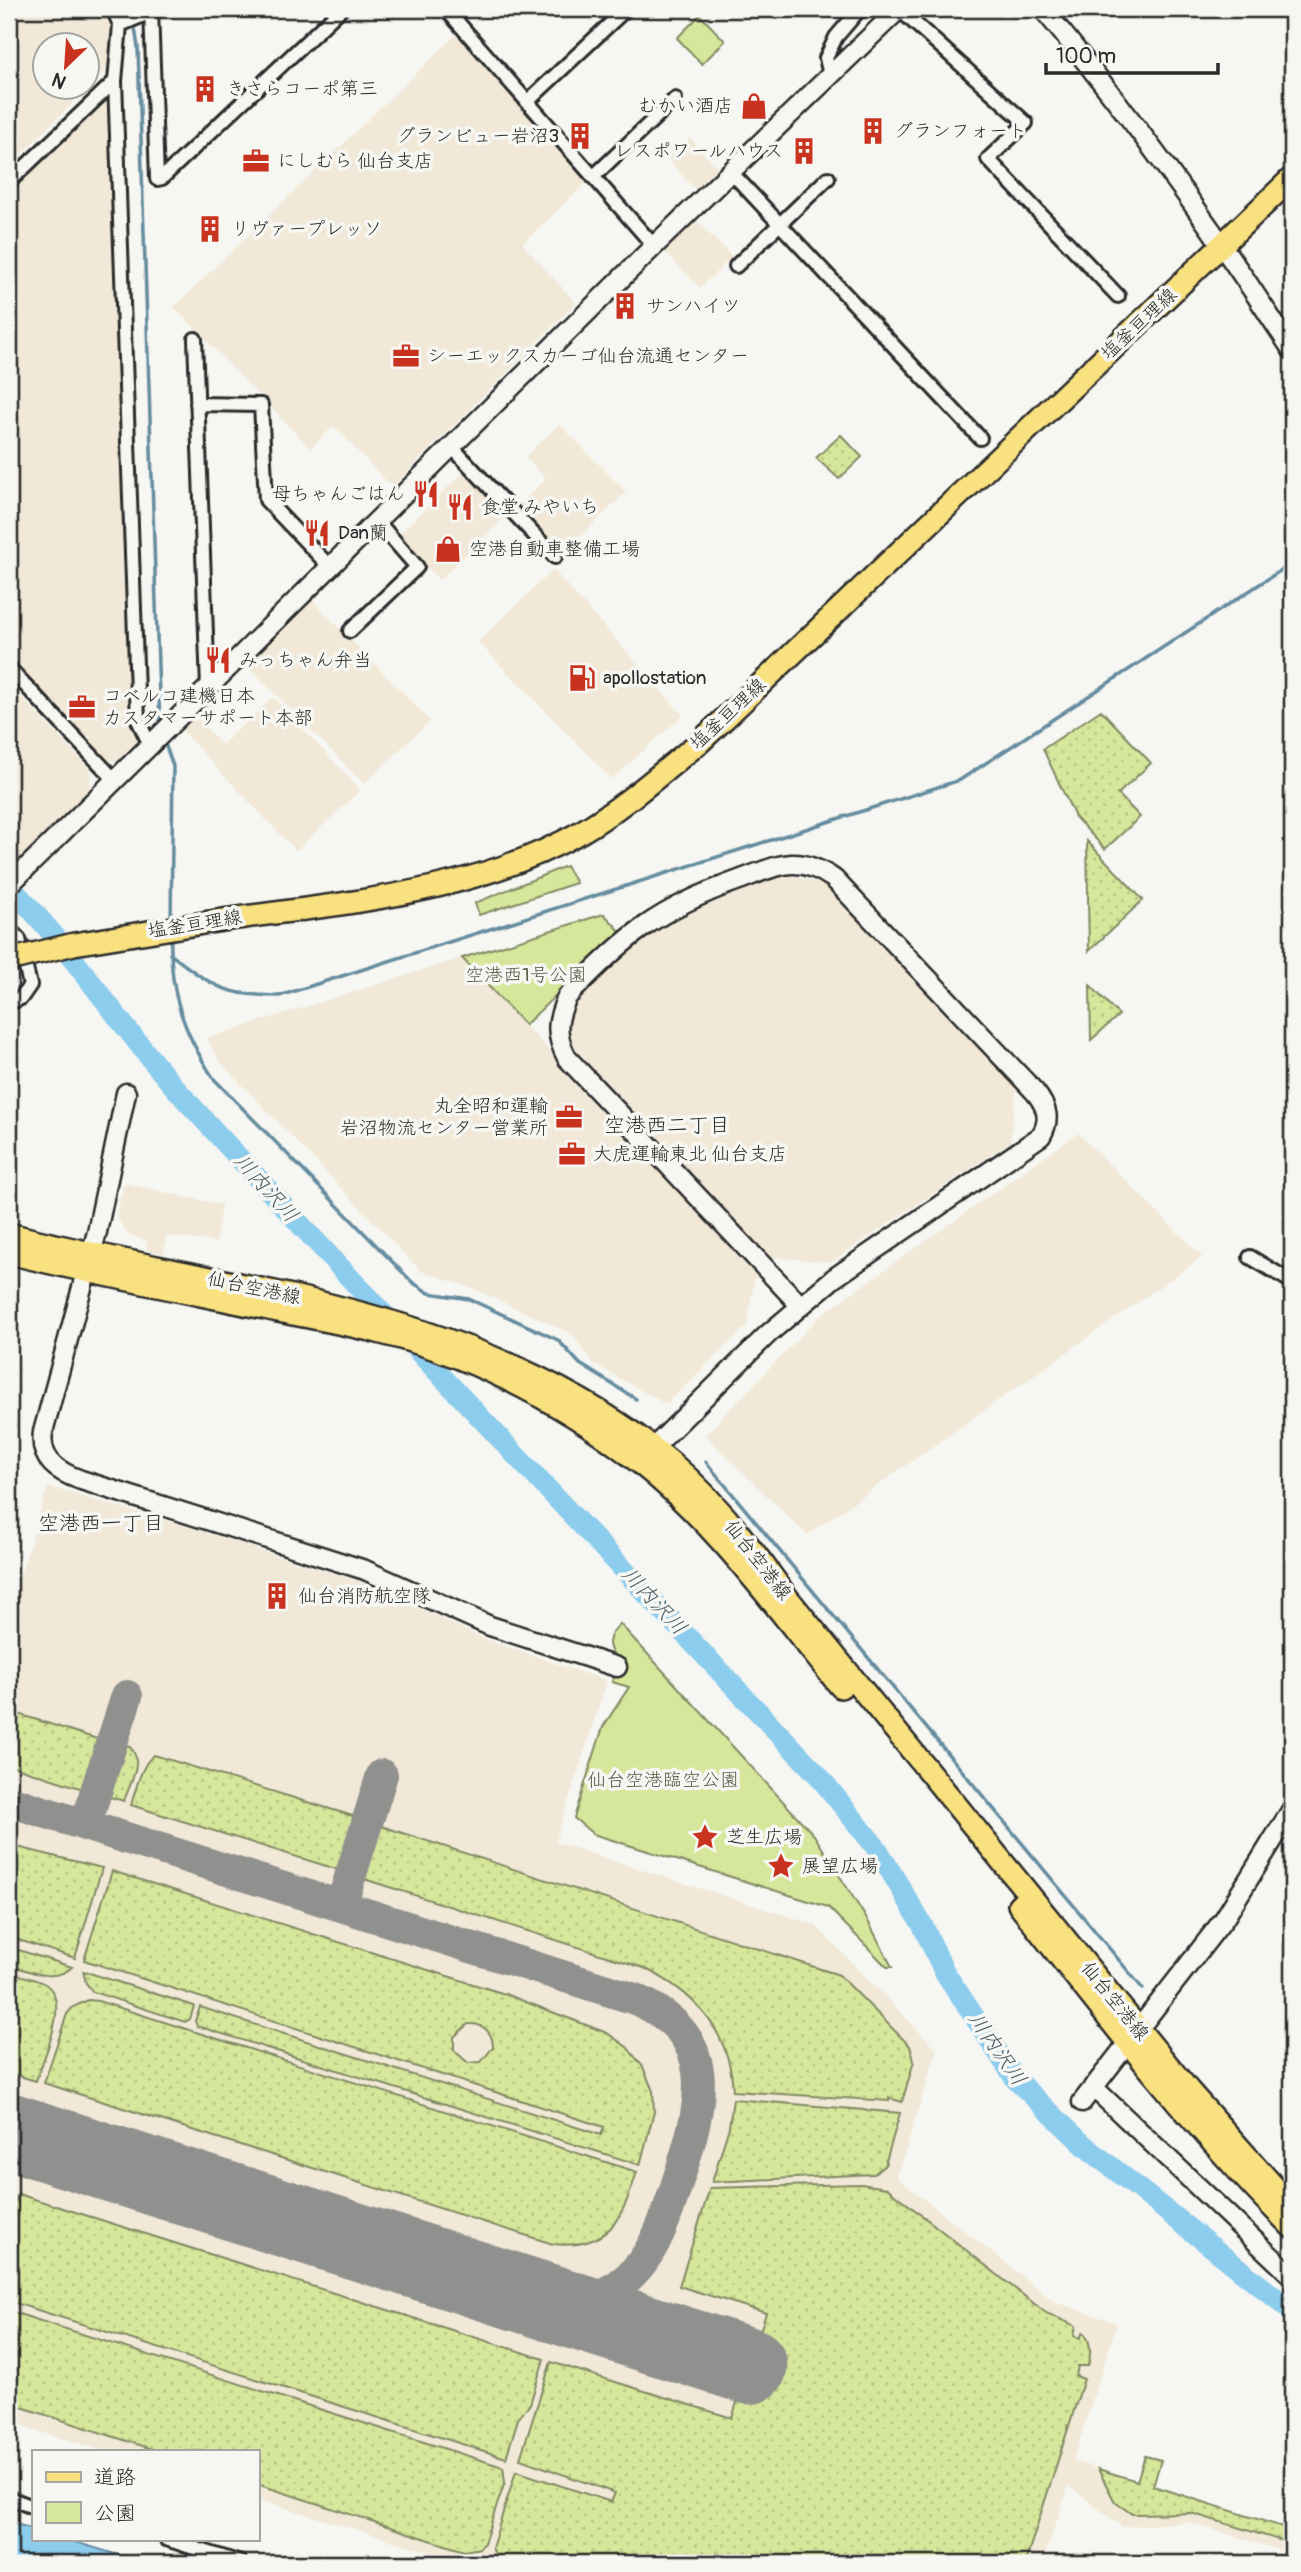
<svg xmlns="http://www.w3.org/2000/svg" width="1301" height="2572" font-family="Pangolin,'Klee One',sans-serif">
<style>
.built{fill:#f1e8d7;fill-rule:evenodd}
.grass{fill:url(#grass-dots);stroke:#808963;stroke-width:2;fill-rule:evenodd}
.park{fill:#d6e79b;stroke:#808963;stroke-width:2}
.water{fill:#8ccced;stroke:#658c9f;stroke-width:2}
.lines{fill:none;stroke-linecap:round;stroke-linejoin:round}
.stream{stroke:#658c9f;stroke-width:3.5}
.river{stroke:#8ccced;stroke-width:21}
.taxiway{stroke:#90908e;stroke-width:32}
.runway{stroke:#90908e;stroke-width:77}
.street-casing{stroke:#2b2b2b;stroke-width:18}
.secondary-casing{stroke:#2b2b2b;stroke-width:23}
.primary-casing{stroke:#2b2b2b;stroke-width:26}
.street{stroke:#f6f6f2;stroke-width:12}
.secondary{stroke:#f6f6f2;stroke-width:18}
.primary{stroke:#fae180;stroke-width:21}
.primary-bridge-casing{stroke:#2b2b2b;stroke-width:26;stroke-linecap:butt}
.primary-bridge{stroke:#fae180;stroke-width:21}
.labels{text-anchor:middle;dominant-baseline:central;stroke-width:7;stroke-linejoin:round;paint-order:stroke}
.poi-label{font-size:19px;fill:#2b2b2b;stroke:#f6f6f2;text-anchor:start}
.street-label{font-size:19px;fill:#2b2b2b;stroke:#f6f6f2}
.park-label{font-size:19px;fill:#565a47;stroke:#f6f6f2}
.neighbourhood-label{font-size:21px;fill:#2b2b2b;stroke:#f6f6f2}
.water-label{font-size:21px;font-style:italic;fill:#485b65;stroke:#f6f6f2}
</style>
<defs>
<pattern id="grass-dots" width="8" height="8" patternUnits="userSpaceOnUse" patternTransform="scale(1.75)"><rect width="8" height="8" fill="#d6e79b"/><path d="M2 2h.1M6 6h.1" fill="none" stroke="#b8c686" stroke-width="1.8" stroke-linecap="round"/></pattern>
</defs>
<rect width="100%" height="100%" fill="#f6f6f2"/>
<filter id="ink" filterUnits="userSpaceOnUse"><feTurbulence type="fractalNoise" baseFrequency=".0143" numOctaves="2"/><feDisplacementMap in="SourceGraphic" scale="14" xChannelSelector="R" yChannelSelector="G"/><feConvolveMatrix kernelMatrix="1 2 1 2 8 2 1 2 1" color-interpolation-filters="sRGB"/></filter>
<g filter="url(#ink)">
<path class="built" d="M 9,9 L 106,9 L 115,47 L 110,66 L 9,166 ZM 46,46 L 88,46 L 88,88 L 46,88 Z
M 456,35 L 588,181 L 522,244 L 576,303 L 392,487 L 334,426 L 310,448 L 174,307 Z
M 112,92 L 128,673 L 130,715 L 140,739 L 117,760 L 105,761 L 9,658 L 9,192 Z
M 690,138 L 718,168 L 695,189 L 667,159 Z
M 692,216 L 732,257 L 700,288 L 660,247 Z
M 559,424 L 626,492 L 559,557 L 514,510 L 546,479 L 525,457 Z
M 466,470 L 508,514 L 439,580 L 397,536 Z
M 553,570 L 683,715 L 612,779 L 478,642 Z
M 311,599 L 430,721 L 364,784 L 245,663 Z
M 9,684 L 90,769 L 91,794 L 21,861 L 9,848 Z
M 273,697 L 360,790 L 296,851 L 183,732 L 182,724 L 193,714 L 222,745 Z
M 780,873 L 831,886 L 1021,1087 L 1016,1092 L 1010,1142 L 831,1262 L 772,1257 L 768,1260 L 576,1056 L 570,1040 L 568,1020 L 577,1003 L 625,951 L 679,914 Z
M 462,958 L 759,1274 L 754,1280 L 747,1326 L 666,1404 L 594,1364 L 572,1334 L 475,1289 L 421,1271 L 221,1063 L 207,1038 Z
M 1078,1133 L 1202,1257 L 807,1535 L 705,1435 L 820,1316 Z
M 124,1183 L 221,1205 L 216,1242 L 166,1236 L 164,1254 L 146,1250 L 147,1241 L 129,1235 L 116,1217 Z
M 48,1487 L 178,1524 L 376,1587 L 484,1639 L 607,1681 L 555,1842 L 815,1925 L 937,2050 L 897,2178 L 1055,2302 L 1117,2323 L 1073,2461 L 1137,2481 L 1145,2456 L 1161,2460 L 1153,2486 L 1292,2530 L 1292,2554 L 1189,2522 L 1122,2527 L 1069,2485 L 1042,2563 L 465,2563 L 257,2499 L 257,2451 L 104,2451 L 9,2422 L 9,1612 Z"/>
<path class="grass" d="M 841,435 L 862,457 L 839,479 L 816,458 Z
M 1101,710 L 1151,763 L 1118,794 L 1140,817 L 1105,849 L 1075,817 L 1043,749 Z
M 1087,841 L 1143,900 L 1089,951 Z
M 1090,985 L 1119,1015 L 1091,1040 Z
M 9,1711 L 97,1739 L 83,1789 L 9,1765 Z
M 126,1744 C 147,1757 130,1783 124,1801 L 110,1797 Z
M 154,1755 L 356,1817 L 339,1870 L 131,1805 C 136,1790 141,1764 154,1755 Z
M 378,1825 L 839,1975 L 910,2046 L 914,2061 L 902,2102 L 889,2098 L 889,2101 L 733,2091 C 730,2031 696,1993 644,1968 L 361,1878 Z
M 9,1845 L 102,1868 L 75,1958 L 9,1937 Z
M 112,1871 L 505,1994 L 607,2033 L 627,2047 L 643,2067 L 653,2091 L 654,2112 L 640,2165 L 197,2026 L 195,2021 L 200,2007 L 601,2135 L 604,2127 L 84,1960 ZM 468,2024 C 483,2023 493,2032 493,2047 L 481,2062 L 468,2063 L 454,2050 L 454,2037 Z
M 9,1947 L 72,1967 C 54,1984 29,1971 9,1964 Z
M 83,1971 L 194,2006 L 190,2019 L 185,2022 L 93,1992 L 86,1983 Z
M 9,1972 C 20,1976 35,1978 45,1984 C 72,2001 43,2058 36,2081 L 9,2073 Z
M 88,2000 L 98,2001 L 637,2172 C 622,2218 610,2250 553,2244 L 44,2083 L 67,2014 L 73,2007 Z
M 733,2099 L 900,2113 L 885,2165 L 874,2174 L 712,2182 L 729,2127 Z
M 861,2184 L 887,2188 L 1046,2313 L 1076,2326 L 1074,2336 L 1080,2338 L 1083,2332 C 1092,2342 1091,2354 1088,2366 L 1078,2366 L 1076,2376 L 1084,2379 L 1025,2563 L 508,2563 L 498,2560 L 492,2548 L 516,2471 L 611,2502 L 615,2493 L 520,2459 L 551,2362 L 732,2418 L 766,2313 L 679,2286 L 710,2188 Z
M 18,2194 L 544,2359 L 530,2404 L 518,2419 L 506,2458 L 9,2301 L 9,2218 Z
M 9,2311 L 503,2467 L 505,2482 L 484,2543 L 480,2548 L 464,2551 L 257,2484 L 257,2451 L 158,2451 L 9,2403 Z
M 1145,2456 L 1161,2460 L 1153,2486 L 1292,2530 L 1292,2544 L 1191,2513 L 1132,2514 L 1115,2502 L 1098,2469 L 1137,2481 Z"/>
<path class="park" d="M 700,15 L 725,41 L 702,64 L 677,38 Z
M 566,866 L 576,883 L 479,915 L 475,903 Z
M 604,914 L 621,932 L 525,1025 L 462,958 Z
M 620,1624 L 814,1835 L 868,1921 L 892,1967 L 887,1967 L 828,1907 L 593,1834 L 574,1818 L 603,1727 L 629,1687 L 612,1682 L 620,1660 C 604,1649 607,1636 620,1624 Z"/>
<path class="water" d="M 9,2522 L 33,2529 L 33,2539 L 65,2539 L 145,2563 L 9,2563 Z"/>
<g class="lines">
<path class="stream" d="M 132,9 L 138,47 L 160,727
M 164,741 L 173,766 L 171,921
M 171,935 C 169,992 183,1032 214,1079 L 412,1282 L 429,1293 L 469,1299 L 558,1340 L 580,1364 L 636,1399
M 170,954 C 212,986 225,996 279,996 L 960,780 L 1292,563
M 706,1462 L 1143,1989"/>
<path class="river" d="M 9,886 C 75,952 123,1032 186,1100 C 394,1328 606,1551 818,1775 L 878,1850 L 923,1926 L 944,1971 L 1016,2080 L 1085,2146 L 1292,2311"/>
<path class="taxiway" d="M 9,1801 L 635,1999 C 720,2035 703,2101 681,2171 C 659,2241 642,2297 558,2305
M 85,1825 L 127,1696
M 341,1906 L 382,1775"/>
<path class="runway" d="M 9,2131 L 749,2366"/>
<defs>
<path id="street" d="M 113,9 L 120,25 L 115,81 L 138,720 L 150,745
M 151,9 L 157,179 L 162,178 L 341,9
M 446,9 L 654,246
M 899,9 L 1026,123 L 988,159 L 1118,296
M 120,25 L 158,9
M 830,75 L 826,58 L 836,37 L 860,9
M 527,102 L 626,9
M 730,171 L 980,438
M 593,177 L 675,99
M 9,182 L 115,81
M 736,266 L 828,178
M 195,339 L 208,688
M 197,404 L 261,405 L 266,500 L 330,567
M 452,447 L 555,557
M 350,631 L 417,567 L 377,521
M 9,668 L 115,780
M 9,929 L 19,939 L 30,985 L 21,998 L 9,1003
M 1250,1257 L 1292,1282
M 9,2498 L 33,2507
M 166,2539 L 241,2563
M 333,2563 L 335,2563"/>
<path id="secondary" d="M 1043,9 C 1133,118 1215,231 1292,350
M 9,885 L 654,246 L 899,9
M 126,1093 L 97,1232 L 43,1432 C 39,1460 58,1472 81,1480 L 365,1570 L 490,1626 L 617,1667
M 644,1457 L 768,1334 L 834,1278 L 1041,1136 C 1051,1119 1047,1107 1035,1092 L 834,879 C 797,853 777,866 739,880 C 658,909 625,936 567,997 C 556,1021 555,1035 567,1058 L 801,1306
M 1093,2087 L 1292,2276
M 1082,2102 L 1224,1919 L 1292,1809"/>
<path id="primary" d="M 210,922 C 336,903 469,896 581,832 C 624,807 661,773 700,742 L 1292,178
M 9,1234 C 229,1290 464,1305 652,1447 C 705,1487 748,1542 786,1596 L 1189,2091 L 1292,2207
M 9,1253 C 98,1275 188,1292 278,1311 C 338,1323 401,1334 457,1357 C 522,1383 585,1419 640,1463 C 718,1525 778,1611 841,1687
M 1019,1905 C 1106,2016 1192,2127 1292,2227"/>
</defs>
<use href="#street" class="street-casing"/>
<use href="#secondary" class="secondary-casing"/>
<use href="#primary" class="primary-casing"/>
<use href="#street" class="street"/>
<use href="#secondary" class="secondary"/>
<use href="#primary" class="primary"/>
<defs>
<path id="primary-bridge" d="M 9,960 L 74,944 L 210,922"/>
</defs>
<use href="#primary-bridge" class="primary-bridge-casing"/>
<use href="#primary-bridge" class="primary-bridge"/>
</g>
</g>
<defs>
<symbol id="building-bare" viewBox="-9 -9 18 18"><path d="M-4-6H4V6H1V3H-1V6H-4ZM-2.5-4.3h1.7v1.8h-1.7ZM.8-4.3h1.7v1.8H.8ZM-2.5-1h1.7V.8h-1.7ZM.8-1h1.7V.8H.8Z" fill="#c8321e" stroke="#f6f6f2" stroke-width="2.5" paint-order="stroke"/></symbol>
<symbol id="shop-bare" viewBox="-9 -9 18 18"><path d="M-5-2.5h2.3a2.7 3.5 0 0 1 5.4 0H5L5.5 6h-11ZM-1.5-2.5h3a1.5 2.3 0 0 0-3 0Z" fill="#c8321e" stroke="#f6f6f2" stroke-width="2.5" paint-order="stroke"/></symbol>
<symbol id="office-bare" viewBox="-9 -9 18 18"><path d="M-6-3h4V-5.5h4V-3h4V5H-6ZM-1-4.5V-3h2v-1.5ZM-6 0V1H6V0Z" fill="#c8321e" stroke="#f6f6f2" stroke-width="2.5" paint-order="stroke"/></symbol>
<symbol id="restaurant-bare" viewBox="-9 -9 18 18"><path d="M-5-6h1v4h1v-4h1v4h1v-4h1v5L-1.5 .5V6h-2V.5L-5-1ZM5-6V6H3V1.5H1.5Q1.5-4 5-6Z" fill="#c8321e" stroke="#f6f6f2" stroke-width="2.5" paint-order="stroke"/></symbol>
<symbol id="fuel-bare" viewBox="-9 -9 18 18"><path d="M-5.5-6h7V0h2V4h1.3V-2.5L3-4.5l.8-.8L6-3V5H2.5V1h-1V6h-7ZM-4.2-4.7v3.2H.2V-4.7Z" fill="#c8321e" stroke="#f6f6f2" stroke-width="2.5" paint-order="stroke"/></symbol>
<symbol id="sight-bare" viewBox="-9 -9 18 18"><path d="M0-6L1.8-2.2L6-1.7L2.9 1.2L3.7 5.4L0 3.3L-3.7 5.4L-2.9 1.2L-6-1.7L-1.8-2.2Z" fill="#c8321e" stroke="#f6f6f2" stroke-width="2.5" paint-order="stroke"/></symbol>
</defs>
<g fill-rule="evenodd">
<use href="#building-bare" x="186" y="70" width="38" height="38"/>
<use href="#shop-bare" x="735" y="87" width="38" height="38"/>
<use href="#building-bare" x="854" y="112" width="38" height="38"/>
<use href="#building-bare" x="561" y="117" width="38" height="38"/>
<use href="#building-bare" x="785" y="132" width="38" height="38"/>
<use href="#office-bare" x="237" y="142" width="38" height="38"/>
<use href="#building-bare" x="191" y="210" width="38" height="38"/>
<use href="#building-bare" x="606" y="287" width="38" height="38"/>
<use href="#office-bare" x="387" y="337" width="38" height="38"/>
<use href="#restaurant-bare" x="407" y="475" width="38" height="38"/>
<use href="#restaurant-bare" x="441" y="488" width="38" height="38"/>
<use href="#restaurant-bare" x="298" y="514" width="38" height="38"/>
<use href="#shop-bare" x="429" y="530" width="38" height="38"/>
<use href="#restaurant-bare" x="199" y="641" width="38" height="38"/>
<use href="#fuel-bare" x="563" y="659" width="38" height="38"/>
<use href="#office-bare" x="63" y="688" width="38" height="38"/>
<use href="#office-bare" x="550" y="1098" width="38" height="38"/>
<use href="#office-bare" x="553" y="1135" width="38" height="38"/>
<use href="#building-bare" x="258" y="1577" width="38" height="38"/>
<use href="#sight-bare" x="686" y="1818" width="38" height="38"/>
<use href="#sight-bare" x="762" y="1847" width="38" height="38"/>
</g>
<g class="labels">
<g class="poi-label">
<text x="226" y="89">きさらコーポ第三</text>
<text x="733" y="106" text-anchor="end">むかい酒店</text>
<text x="894" y="131">グランフォート</text>
<text x="559" y="136" text-anchor="end">グランビュー岩沼3</text>
<text x="783" y="151" text-anchor="end">レスポワールハウス</text>
<text x="277" y="161">にしむら 仙台支店</text>
<text x="231" y="229">リヴァープレッソ</text>
<text x="646" y="306">サンハイツ</text>
<text x="427" y="356">シーエックスカーゴ仙台流通センター</text>
<text x="405" y="494" text-anchor="end">母ちゃんごはん</text>
<text x="481" y="507">食堂 みやいち</text>
<text x="338" y="533">Dan蘭</text>
<text x="469" y="549">空港自動車整備工場</text>
<text x="239" y="660">みっちゃん弁当</text>
<text x="603" y="678">apollostation</text>
<text x="103" y="696">コベルコ建機日本<tspan x="103" dy="22">カスタマーサポート本部</tspan></text>
<text x="548" y="1106" text-anchor="end">丸全昭和運輸<tspan x="548" dy="22">岩沼物流センター営業所</tspan></text>
<text x="593" y="1154">大虎運輸東北 仙台支店</text>
<text x="298" y="1596">仙台消防航空隊</text>
<text x="726" y="1837">芝生広場</text>
<text x="802" y="1866">展望広場</text>
</g>
<g class="street-label">
<text transform="translate(1139 324) rotate(-43)">塩釜亘理線</text>
<text transform="translate(728 714) rotate(-43)">塩釜亘理線</text>
<text transform="translate(195 924) rotate(-9)">塩釜亘理線</text>
<text transform="translate(254 1288) rotate(12)">仙台空港線</text>
<text transform="translate(758 1560) rotate(52)">仙台空港線</text>
<text transform="translate(1115 2001) rotate(51)">仙台空港線</text>
</g>
<g class="park-label">
<text x="526" y="975">空港西1号公園</text>
<text x="663" y="1780">仙台空港臨空公園</text>
</g>
<g class="neighbourhood-label">
<text x="667" y="1125">空港西二丁目</text>
<text x="101" y="1523">空港西一丁目</text>
</g>
<g class="water-label">
<text transform="translate(266 1188) rotate(48)">川内沢川</text>
<text transform="translate(654 1601) rotate(47)">川内沢川</text>
<text transform="translate(997 2049) rotate(55)">川内沢川</text>
</g>
</g>
<rect width="1301" height="2572" fill="none" stroke="#f6f6f2" stroke-width="35"/>
<rect x="18" y="18" width="1266" height="2537" fill="none" stroke="#2b2b2b" stroke-width="2.5" filter="url(#ink)"/>
<rect x="32" y="2450" width="228" height="91" fill="#f6f6f2" stroke="#a5a5a2" stroke-width="2"/>
<rect x="46" y="2472" width="35" height="10" fill="#fae180" stroke="#a5a5a2" stroke-width="2"/>
<text x="94" y="2484" font-size="21" fill="#2b2b2b">道路</text>
<rect x="46" y="2502" width="35" height="21" fill="#d6e79b" stroke="#a5a5a2" stroke-width="2"/>
<text x="94" y="2520" font-size="21" fill="#2b2b2b">公園</text>
<g transform="translate(66 66) rotate(205)"><circle r="33" fill="#f6f6f2" stroke="#a5a5a2" stroke-width="2"/>
<path d="M0-5L12 26L0 18L-12 26Z" fill="#c8321e"/>
<text y="-10" font-size="19" font-weight="bold" text-anchor="middle" fill="#2b2b2b">N</text>
</g>
<path d="M1046 63v10h172v-10" fill="none" stroke="#2b2b2b" stroke-width="3.5"/>
<text x="1056" y="63" font-size="21" fill="#2b2b2b" stroke="#f6f6f2" stroke-width="5" paint-order="stroke">100 m</text>
</svg>
